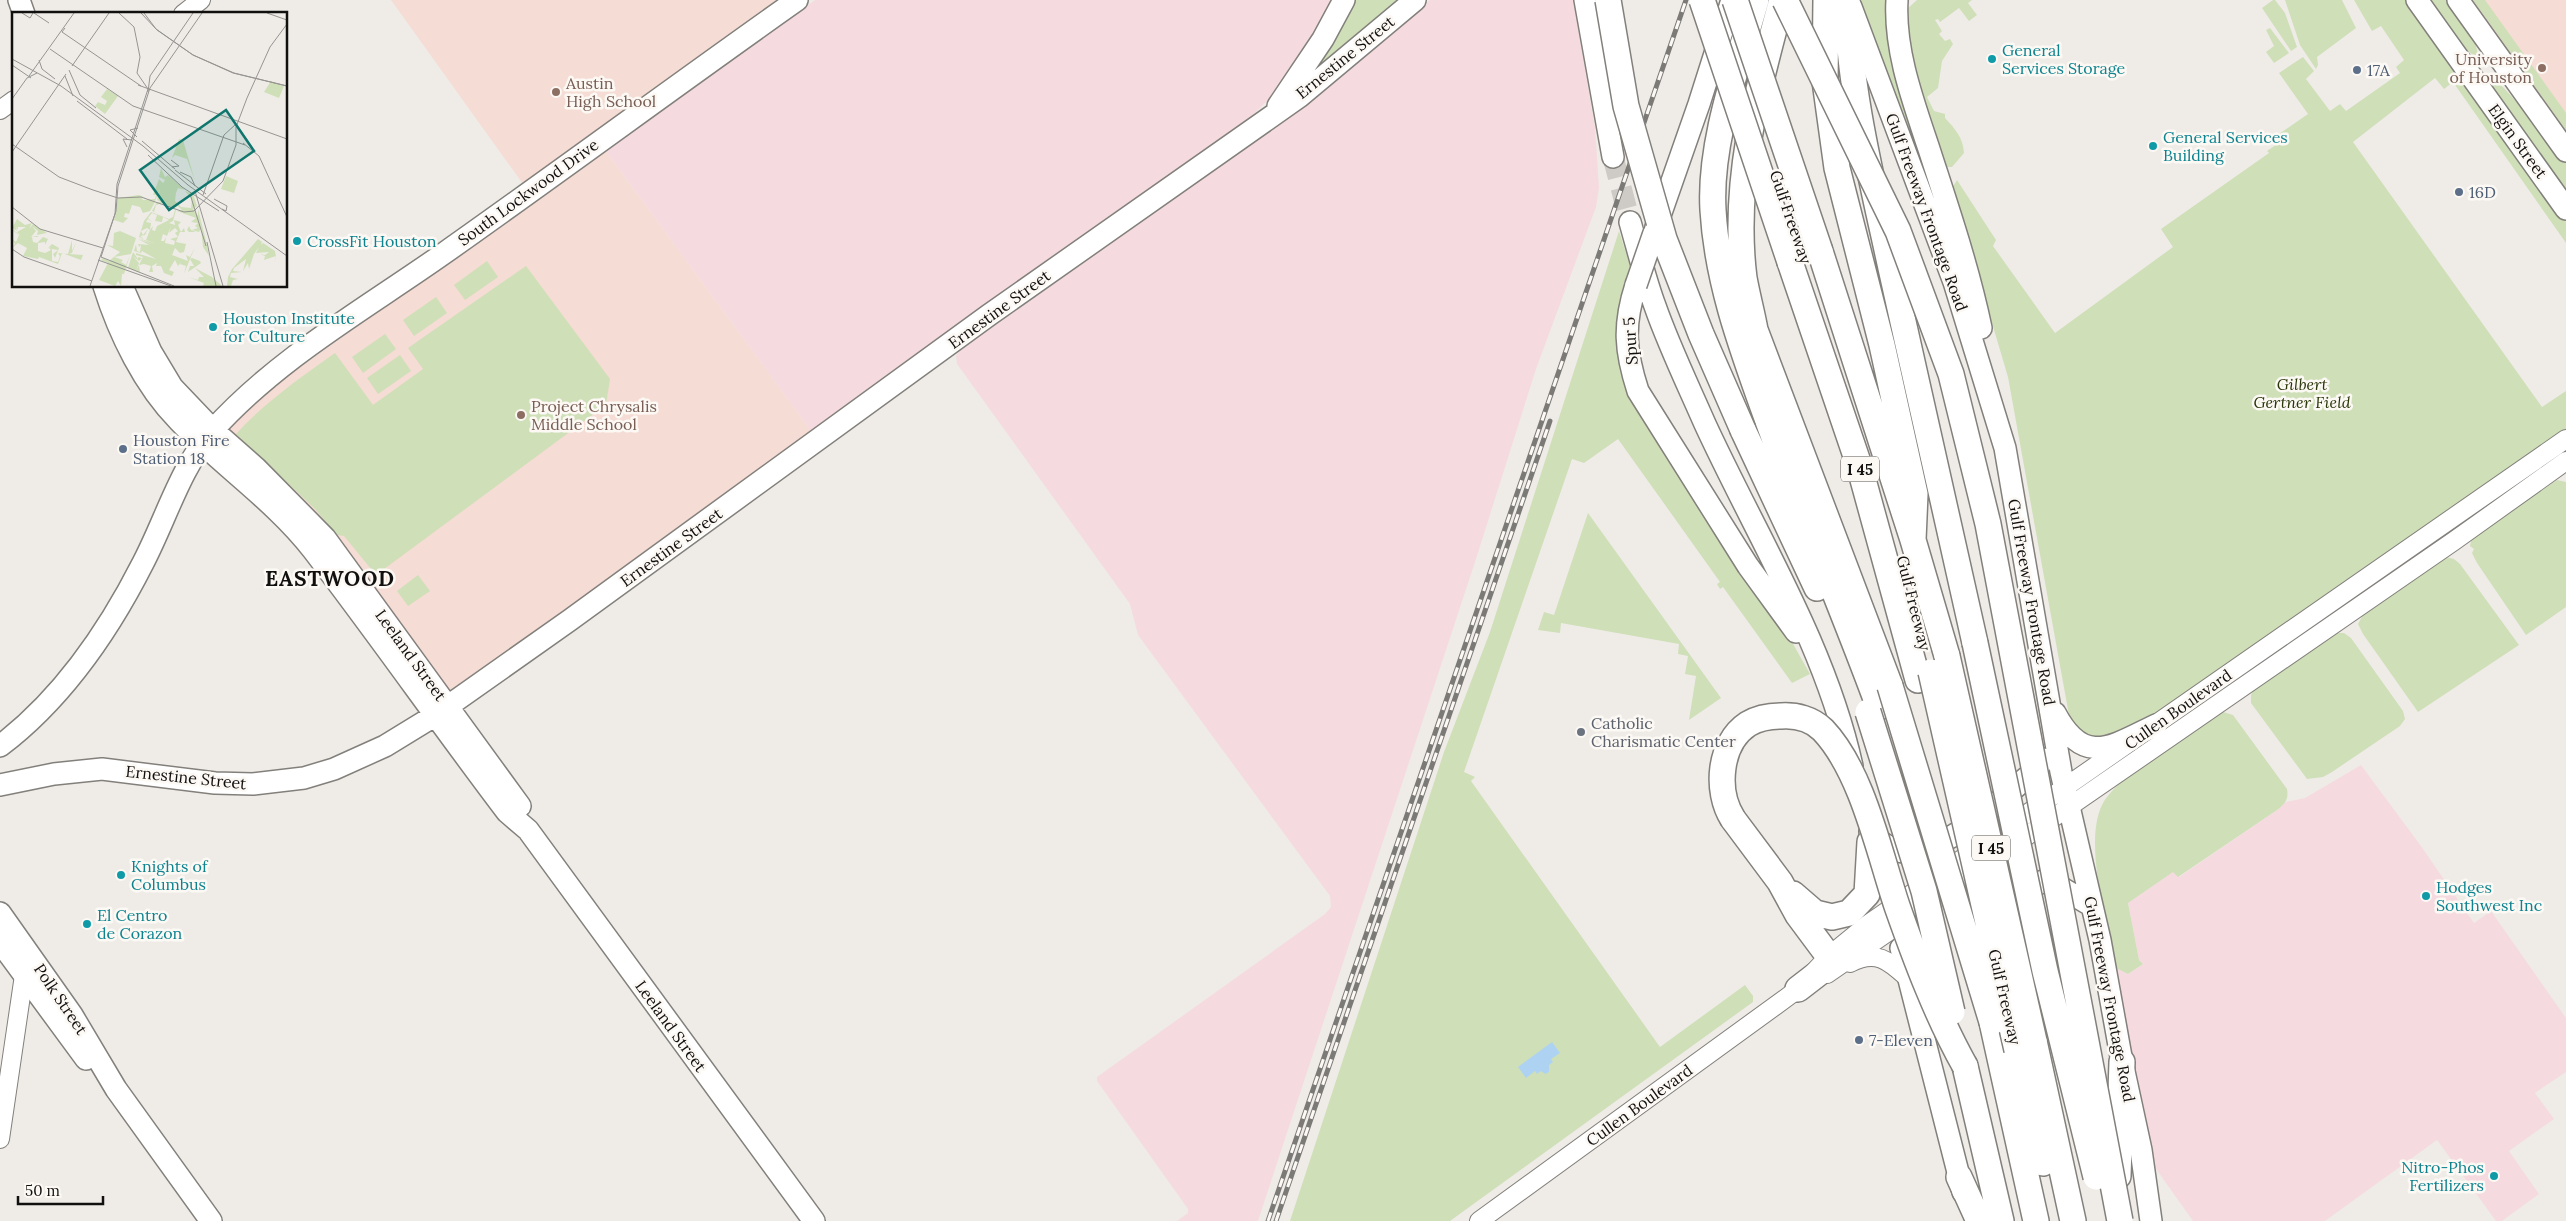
<svg xmlns="http://www.w3.org/2000/svg" width="2566" height="1221" font-family="Lora,serif">
<style>
.industrial{fill:#f5dbdf}
.education{fill:#f5dcd4}
.green{fill:#cfdfb8}
.water{fill:#aed3f2}
.lines{fill:none;stroke-linecap:round;stroke-linejoin:round}
.major-tunnel{stroke:#cecbc7;stroke-width:21;stroke-dasharray:21 11;stroke-linecap:butt}
.minor-casing{stroke:#83807c;stroke-width:20}
.major-casing{stroke:#83807c;stroke-width:24}
.highway-casing{stroke:#83807c;stroke-width:28}
.minor{stroke:#fff;stroke-width:18}
.major{stroke:#fff;stroke-width:21}
.highway{stroke:#fff;stroke-width:25}
.rail-casing{stroke:#7c7a77;stroke-width:5}
.rail{stroke:#fcf9f5;stroke-width:3;stroke-dasharray:9;stroke-linecap:butt}
.major-bridge-casing{stroke:#83807c;stroke-width:24;stroke-linecap:butt}
.highway-bridge-casing{stroke:#83807c;stroke-width:28;stroke-linecap:butt}
.major-bridge{stroke:#fff;stroke-width:21}
.highway-bridge{stroke:#fff;stroke-width:25}
.culture-dot{fill:#0f9aa8;stroke:#fcf9f5;stroke-width:2}
.education-dot{fill:#8d6e63;stroke:#fcf9f5;stroke-width:2}
.service-dot{fill:#5c6f8a;stroke:#fcf9f5;stroke-width:2}
.worship-dot{fill:#6b7280;stroke:#fcf9f5;stroke-width:2}
.labels{text-anchor:middle;dominant-baseline:central;stroke-width:5;stroke-linejoin:round;paint-order:stroke}
.shield{fill:#fcf9f5;stroke:#585654;stroke-width:1}
.shield-label{font-size:15px;font-weight:bold;fill:#11100f}
.culture-label{font-size:16px;fill:#0d838f;stroke:#fcf9f5;text-anchor:start}
.street-label{font-size:16px;fill:#11100f;stroke:#fcf9f5}
.education-label{font-size:16px;fill:#785e54;stroke:#fcf9f5;text-anchor:start}
.service-label{font-size:16px;fill:#4e5e75;stroke:#fcf9f5;text-anchor:start}
.park-label{font-size:16px;font-style:italic;fill:#283608;stroke:#fcf9f5}
.worship-label{font-size:16px;fill:#5b616d;stroke:#fcf9f5;text-anchor:start}
.district-label{font-size:21px;font-weight:bold;letter-spacing:1px;fill:#11100f;stroke:#fcf9f5}
.inset-road{fill:none;stroke:#969491;stroke-width:1}
.view{fill:#0f766e;fill-opacity:0.15;stroke:#0f766e;stroke-width:2.5}
.inset-edge{fill:none;stroke:#11100f;stroke-width:2.5}
</style>
<rect width="100%" height="100%" fill="#efece8"/>
<path class="industrial" d="M 815,0 L 1338,0 L 1288,80 L 1254,114 L 1213,148 L 814,435 L 605,150 Z
M 1430,0 L 1573,0 L 1595,127 L 1599,188 L 1596,207 L 1536,369 L 1476,559 L 1258,1221 L 1177,1221 L 1188,1213 L 1188,1209 L 1097,1081 L 1097,1077 L 1325,914 L 1331,907 L 1330,896 L 1138,635 L 1130,604 L 957,364 L 956,356 L 960,350 L 1221,165 Z
M 2361,765 L 2421,846 L 2474,923 L 2491,911 L 2566,1018 L 2566,1072 L 2535,1093 L 2554,1119 L 2509,1151 L 2539,1194 L 2502,1221 L 2496,1221 L 2437,1140 L 2325,1221 L 2193,1221 L 2151,1162 L 2116,968 L 2128,974 L 2143,964 L 2139,960 L 2128,903 L 2174,871 L 2179,877 L 2277,810 L 2286,802 L 2305,798 Z"/>
<path class="education" d="M 391,0 L 784,0 L 523,184 Z
M 2472,0 L 2566,0 L 2566,135 Z
M 605,150 L 814,435 L 450,694 L 228,431 L 255,402 L 282,380 Z"/>
<path class="green" d="M 1354,0 L 1408,0 L 1296,90 Z
M 1859,0 L 1890,0 L 1917,135 L 1912,136 Z
M 1917,0 L 1972,0 L 1968,3 L 1977,15 L 1969,21 L 1959,8 L 1940,22 L 1938,19 L 1935,20 L 1942,31 L 1939,34 L 1945,41 L 1950,39 L 1953,44 L 1942,61 L 1938,88 L 1927,97 L 1934,111 L 1945,114 L 1945,118 C 1955,129 1963,137 1964,153 L 1952,167 L 1946,167 L 1913,68 L 1906,10 Z
M 2273,0 L 2275,0 L 2285,13 L 2297,47 L 2291,51 L 2262,8 Z
M 2285,0 L 2342,0 L 2356,28 L 2317,57 L 2318,65 L 2316,69 L 2300,45 Z
M 2354,0 L 2409,0 L 2566,222 L 2566,243 L 2453,82 L 2444,89 L 2435,78 L 2353,142 L 2542,407 L 2566,391 L 2566,432 L 2167,711 L 2143,718 L 2111,741 L 2072,732 L 2008,377 L 1952,188 L 1957,180 L 1996,240 L 1993,246 L 2055,333 L 2173,247 L 2161,229 L 2269,153 L 2267,151 L 2280,142 L 2276,136 L 2308,114 L 2279,73 L 2303,57 L 2314,71 L 2306,79 L 2330,111 L 2340,104 L 2346,111 L 2400,73 L 2396,67 L 2404,60 L 2381,26 L 2372,31 Z
M 2425,0 L 2451,0 L 2473,35 L 2478,54 L 2474,56 L 2463,47 Z
M 2473,0 L 2485,0 L 2566,113 L 2566,130 Z
M 2270,28 L 2289,53 L 2274,63 L 2266,52 L 2274,46 L 2266,30 Z
M 2492,78 C 2500,79 2557,150 2566,162 L 2566,190 L 2558,185 L 2490,84 Z
M 1619,231 L 1632,272 L 1617,331 L 1810,674 L 1792,683 L 1723,587 L 1720,589 L 1717,584 L 1720,582 L 1618,439 L 1584,463 L 1572,459 L 1464,772 L 1475,777 L 1471,781 L 1660,1047 L 1745,985 L 1753,996 L 1753,1002 L 1450,1221 L 1290,1221 L 1444,752 L 1490,632 Z
M 487,261 L 498,277 L 465,300 L 454,285 Z
M 526,266 L 610,379 L 606,405 L 376,575 L 344,536 L 337,535 L 315,509 L 236,434 C 265,402 300,378 335,353 L 373,405 L 423,369 L 408,348 Z
M 436,297 L 447,313 L 414,336 L 403,320 Z
M 385,334 L 396,349 L 363,373 L 352,357 Z
M 400,355 L 411,371 L 378,394 L 367,378 Z
M 2557,480 L 2566,482 L 2566,607 L 2526,635 L 2477,563 L 2472,553 L 2474,549 L 2470,546 L 2472,537 Z
M 1588,513 L 1721,698 L 1689,720 L 1696,676 L 1685,674 L 1688,656 L 1678,654 L 1679,644 L 1561,623 L 1560,633 L 1538,630 L 1544,612 L 1554,615 Z
M 2446,557 L 2454,559 L 2460,564 L 2519,645 L 2418,712 L 2363,634 L 2358,624 L 2365,611 Z
M 418,575 L 430,591 L 408,606 L 397,591 Z
M 2337,633 L 2344,633 L 2351,638 L 2403,711 L 2405,719 L 2400,726 L 2332,772 L 2323,777 L 2307,779 L 2251,703 L 2251,695 L 2254,689 Z
M 2220,711 L 2233,715 L 2287,789 C 2289,799 2285,804 2277,810 L 2178,877 L 2173,872 L 2128,903 L 2139,960 L 2143,964 L 2128,974 L 2116,968 C 2108,926 2083,844 2102,805 C 2107,795 2116,787 2124,779 Z"/>
<path class="water" d="M 1552,1042 L 1560,1053 L 1551,1059 L 1553,1062 L 1549,1065 L 1549,1072 L 1545,1074 L 1541,1071 L 1537,1074 L 1535,1071 L 1526,1078 L 1518,1067 Z"/>
<g class="lines">
<path class="major-tunnel" d="M 1613,157 L 1630,222"/>
<defs>
<path id="minor" d="M 183,14 L 201,0
M 0,110 L 14,100
M 1850,963 C 1878,948 1891,963 1911,981
M 1827,974 L 2454,541 L 2566,461
M 0,1139 L 24,975
M 1479,1221 L 1786,998 L 1798,989 L 1829,956 L 1867,925 L 2566,439"/>
<path id="major" d="M 19,0 L 24,14
M 1585,0 L 1613,157
M 1897,0 C 1894,50 1913,101 1929,149 C 1948,208 1968,266 1981,328
M 2417,0 L 2566,209
M 2458,0 L 2566,151
M 1851,7 L 1954,282 L 2005,448 L 2061,772 L 2100,940 L 2122,1062 L 2141,1150 L 2151,1221
M 1278,106 L 1323,39 L 1344,0
M 1630,222 C 1638,250 1645,279 1655,306 C 1669,346 1688,385 1705,424 C 1757,537 1825,644 1852,766
M 1656,227 L 1699,104 L 1732,0
M 1636,285 C 1623,325 1625,351 1638,391 L 1748,566 L 1796,632
M 104,286 C 119,334 144,385 179,421 C 222,466 275,501 313,550 C 379,636 441,725 507,812 L 528,830 L 814,1221
M 122,286 L 151,352 L 172,387 L 213,430 L 256,468 L 325,538 L 520,806
M 2055,713 C 2084,768 2112,746 2156,725
M 0,746 C 62,699 108,632 143,563 C 166,519 180,468 213,430 C 278,358 365,309 443,254 C 562,170 678,84 797,0
M 0,785 L 54,774 L 102,769 L 215,783 L 253,784 L 304,778 L 334,769 L 385,746 L 434,716 L 570,620 L 989,315 L 1299,97 L 1415,0
M 1870,832 C 1877,839 1888,848 1898,851 C 1941,861 2007,793 2039,767 L 2043,759
M 2014,897 L 2047,879 L 2092,906
M 0,913 L 72,1015 L 116,1089 L 211,1221
M 0,942 L 86,1059
M 1901,948 L 1963,1192"/>
<path id="highway" d="M 1756,0 C 1738,65 1709,142 1713,210 C 1717,279 1740,343 1763,407 C 1799,508 1842,606 1879,707
M 1782,0 C 1757,90 1732,184 1744,278 C 1747,295 1752,313 1755,330 L 1890,686
M 1826,0 L 1825,81 L 1837,168 L 1882,345 L 1915,494 L 1913,540
M 1847,0 C 1849,90 1872,180 1891,268 C 1918,393 1946,518 1975,643
M 1820,251 L 1913,540 L 1947,656
M 1790,262 L 1859,465 L 1918,680
M 1743,430 L 1817,588
M 1733,819 L 1780,882 L 1798,915 L 1833,962 L 1798,989
M 1793,894 L 1815,913 L 1832,917 L 1849,913 L 1867,894 L 1870,842
M 1992,1022 L 2036,1221
M 2034,1041 L 2073,1221
M 2017,1050 L 2043,1163
M 1965,1066 L 2001,1221
M 2118,1176 L 2122,1062
M 1959,1177 L 1979,1221"/>
</defs>
<use href="#minor" class="minor-casing"/>
<use href="#major" class="major-casing"/>
<use href="#highway" class="highway-casing"/>
<use href="#minor" class="minor"/>
<use href="#major" class="major"/>
<use href="#highway" class="highway"/>
<defs>
<path id="rail" d="M 1268,1221 L 1686,0
M 1276,1221 L 1550,421"/>
</defs>
<use href="#rail" class="rail-casing"/>
<use href="#rail" class="rail"/>
<defs>
<path id="major-bridge" d="M 1636,285 L 1654,233"/>
<path id="highway-bridge" d="M 1608,0 L 1626,106 L 1664,239 L 1701,334 L 1743,430
M 1702,0 L 1790,262
M 1735,0 L 1820,251
M 1785,0 L 1898,231 L 1951,374 L 1988,524 L 2120,1221
M 1975,643 L 2045,971 L 2096,1177
M 1947,656 L 2034,1041
M 1931,672 L 2017,1050
M 1890,686 L 1992,1022
M 1868,712 L 1924,891 L 1952,1012
M 1733,819 C 1715,791 1719,743 1748,724 C 1758,718 1770,716 1781,716 C 1796,715 1812,719 1823,730 C 1862,771 1879,852 1897,906 C 1916,960 1937,1016 1965,1066"/>
</defs>
<use href="#major-bridge" class="major-bridge-casing"/>
<use href="#highway-bridge" class="highway-bridge-casing"/>
<use href="#major-bridge" class="major-bridge"/>
<use href="#highway-bridge" class="highway-bridge"/>
</g>
<g class="culture-dot">
<circle cx="1992" cy="59" r="5"/>
<circle cx="2153" cy="146" r="5"/>
<circle cx="297" cy="241" r="5"/>
<circle cx="213" cy="327" r="5"/>
<circle cx="121" cy="875" r="5"/>
<circle cx="2426" cy="896" r="5"/>
<circle cx="87" cy="924" r="5"/>
<circle cx="2494" cy="1176" r="5"/>
</g>
<g class="education-dot">
<circle cx="2542" cy="68" r="5"/>
<circle cx="556" cy="92" r="5"/>
<circle cx="521" cy="415" r="5"/>
</g>
<g class="service-dot">
<circle cx="2357" cy="70" r="5"/>
<circle cx="2459" cy="192" r="5"/>
<circle cx="123" cy="449" r="5"/>
<circle cx="1859" cy="1040" r="5"/>
</g>
<circle class="worship-dot" cx="1581" cy="732" r="5"/>
<g class="labels">
<g class="shield">
<rect x="1841" y="456.5" width="38" height="25" rx="4"/>
<rect x="1972" y="835.5" width="38" height="25" rx="4"/>
</g>
<g class="shield-label">
<text x="1860" y="469">I 45</text>
<text x="1991" y="848">I 45</text>
</g>
<g class="culture-label">
<text x="2002" y="50">General<tspan x="2002" dy="18">Services Storage</tspan></text>
<text x="2163" y="137">General Services<tspan x="2163" dy="18">Building</tspan></text>
<text x="307" y="241">CrossFit Houston</text>
<text x="223" y="318">Houston Institute<tspan x="223" dy="18">for Culture</tspan></text>
<text x="131" y="866">Knights of<tspan x="131" dy="18">Columbus</tspan></text>
<text x="2436" y="887">Hodges<tspan x="2436" dy="18">Southwest Inc</tspan></text>
<text x="97" y="915">El Centro<tspan x="97" dy="18">de Corazon</tspan></text>
<text x="2484" y="1167" text-anchor="end">Nitro-Phos<tspan x="2484" dy="18">Fertilizers</tspan></text>
</g>
<g class="street-label">
<text transform="translate(1345 57) rotate(-39)">Ernestine Street</text>
<text transform="translate(2518 141) rotate(54)">Elgin Street</text>
<text transform="translate(528 192) rotate(-36)">South Lockwood Drive</text>
<text transform="translate(1927 212) rotate(70)">Gulf Freeway Frontage Road</text>
<text transform="translate(1791 217) rotate(71)">Gulf Freeway</text>
<text transform="translate(999 309) rotate(-36)">Ernestine Street</text>
<text transform="translate(1630 341) rotate(-94)">Spur 5</text>
<text transform="translate(671 547) rotate(-36)">Ernestine Street</text>
<text transform="translate(2032 602) rotate(80)">Gulf Freeway Frontage Road</text>
<text transform="translate(1914 603) rotate(76)">Gulf Freeway</text>
<text transform="translate(411 655) rotate(54)">Leeland Street</text>
<text transform="translate(2178 709) rotate(-35)">Cullen Boulevard</text>
<text transform="translate(186 777) rotate(6)">Ernestine Street</text>
<text transform="translate(2005 997) rotate(77)">Gulf Freeway</text>
<text transform="translate(61 999) rotate(56)">Polk Street</text>
<text transform="translate(2110 999) rotate(79)">Gulf Freeway Frontage Road</text>
<text transform="translate(671 1026) rotate(54)">Leeland Street</text>
<text transform="translate(1639 1105) rotate(-36)">Cullen Boulevard</text>
</g>
<g class="education-label">
<text x="2532" y="59" text-anchor="end">University<tspan x="2532" dy="18">of Houston</tspan></text>
<text x="566" y="83">Austin<tspan x="566" dy="18">High School</tspan></text>
<text x="531" y="406">Project Chrysalis<tspan x="531" dy="18">Middle School</tspan></text>
</g>
<g class="service-label">
<text x="2367" y="70">17A</text>
<text x="2469" y="192">16D</text>
<text x="133" y="440">Houston Fire<tspan x="133" dy="18">Station 18</tspan></text>
<text x="1869" y="1040">7-Eleven</text>
</g>
<g class="park-label">
<text x="2302" y="384">Gilbert<tspan x="2302" dy="18">Gertner Field</tspan></text>
</g>
<g class="worship-label">
<text x="1591" y="723">Catholic<tspan x="1591" dy="18">Charismatic Center</tspan></text>
</g>
<g class="district-label">
<text x="330" y="578">EASTWOOD</text>
</g>
</g>
<g transform="translate(12 12)">
<rect width="275" height="275" fill="#efece8"/>
<path d="M 259,69 L 272,74 L 267,86 L 252,80 ZM 95,77 L 106,84 L 93,102 L 83,94 L 86,90 L 93,93 L 95,89 L 89,85 ZM 167,127 L 171,128 L 183,169 L 175,147 L 163,143 L 160,146 ZM 149,156 L 153,165 L 156,163 L 173,178 L 166,176 L 164,181 L 163,189 L 169,195 L 179,196 L 180,187 L 173,179 L 181,182 L 185,194 L 181,197 L 186,204 L 186,197 L 194,229 L 197,244 L 191,235 L 189,216 L 187,220 L 180,218 L 186,216 L 183,214 L 186,211 L 179,210 L 184,206 L 165,199 L 170,198 L 166,194 L 160,196 L 164,198 L 161,209 L 157,211 L 163,213 L 162,208 L 169,210 L 166,213 L 169,220 L 172,216 L 173,220 L 177,220 L 175,218 L 177,214 L 179,218 L 184,220 L 168,220 L 164,230 L 174,232 L 172,240 L 168,241 L 163,236 L 160,243 L 176,249 L 174,243 L 178,245 L 183,235 L 178,247 L 180,246 L 188,249 L 189,251 L 176,260 L 178,254 L 182,254 L 178,247 L 172,262 L 174,254 L 168,252 L 165,259 L 169,250 L 166,254 L 163,248 L 157,258 L 162,260 L 160,264 L 152,261 L 149,254 L 144,254 L 145,251 L 140,254 L 141,260 L 137,260 L 139,254 L 132,252 L 127,253 L 128,261 L 116,256 L 121,240 L 126,247 L 126,245 L 130,246 L 127,249 L 121,244 L 127,251 L 124,259 L 131,245 L 124,243 L 124,241 L 144,247 L 130,239 L 129,241 L 122,239 L 124,232 L 125,239 L 128,240 L 129,233 L 127,235 L 126,232 L 137,233 L 126,227 L 140,232 L 126,226 L 145,232 L 134,228 L 138,218 L 135,216 L 129,219 L 131,223 L 136,217 L 133,223 L 128,224 L 132,227 L 127,225 L 132,209 L 139,200 L 157,207 L 161,205 L 163,198 L 151,191 L 144,193 L 142,200 L 154,205 L 140,199 L 145,190 L 149,190 L 145,188 L 148,177 L 143,189 L 138,188 L 143,190 L 138,199 L 131,201 L 128,195 L 120,193 L 117,202 L 113,201 L 112,205 L 116,206 L 111,211 L 117,213 L 102,208 L 106,186 L 127,183 L 134,186 L 129,185 L 131,188 L 143,187 L 144,183 L 141,183 L 147,167 L 151,171 L 153,168 L 147,165 ZM 140,201 L 145,203 L 143,209 L 150,210 L 151,205 L 157,208 L 145,214 L 143,219 L 140,218 L 141,214 L 138,218 L 139,211 L 134,210 L 136,207 L 140,210 L 136,206 ZM 159,214 L 157,221 L 163,216 L 166,219 L 163,221 L 166,225 L 158,227 L 163,229 L 162,233 L 153,231 L 154,225 L 152,229 L 149,229 L 151,222 L 155,224 ZM 214,164 L 226,169 L 222,181 L 209,177 ZM 5,207 L 13,213 L 20,211 L 17,217 L 21,212 L 35,221 L 25,223 L 26,219 L 20,214 L 24,219 L 19,225 L 25,224 L 27,225 L 20,225 L 21,230 L 25,231 L 31,225 L 36,227 L 33,233 L 33,230 L 26,231 L 26,239 L 33,241 L 39,238 L 36,235 L 41,237 L 37,235 L 40,232 L 47,236 L 43,246 L 41,242 L 46,238 L 40,237 L 40,249 L 46,250 L 48,244 L 46,241 L 56,242 L 60,228 L 60,239 L 65,228 L 60,241 L 57,242 L 71,243 L 69,248 L 50,241 L 46,252 L 27,245 L 26,247 L 11,244 L 15,236 L 6,231 L 0,236 L 3,232 L 0,227 L 4,230 L 7,223 L 0,218 L 0,217 L 9,224 L 5,220 L 14,215 L 6,215 L 6,218 L 4,215 L 5,219 L 0,216 ZM 108,219 L 124,226 L 119,242 L 102,245 L 111,248 L 109,250 L 114,253 L 118,243 L 112,262 L 110,262 L 109,274 L 106,269 L 103,274 L 87,268 L 96,251 L 89,248 L 91,246 L 97,249 L 108,240 L 95,233 L 101,234 L 102,221 ZM 246,227 L 250,230 L 249,233 L 251,231 L 263,239 L 264,245 L 262,252 L 264,244 L 252,248 L 253,244 L 248,242 L 253,243 L 257,240 L 244,241 L 247,235 L 242,242 L 237,257 L 236,251 L 231,259 L 234,247 L 222,256 L 221,259 L 230,260 L 219,261 L 218,265 L 226,267 L 221,268 L 219,274 L 215,274 L 216,265 L 220,257 ZM 183,256 L 200,265 L 210,274 L 191,274 L 192,271 L 176,265 L 186,268 L 187,265 L 192,265 Z" fill="#cfdfb8" fill-rule="evenodd"/>
<path class="inset-road" d="M 10,1 L 18,6 L 21,1M 22,1 L 37,11M 107,1 L 122,15 L 128,45 L 125,61 L 136,77 L 105,172 L 103,202 L 89,245 L 162,274M 129,1 L 145,18 L 181,43 L 222,61 L 275,74M 132,1 L 144,17 L 181,43 L 221,61 L 275,74M 255,1 L 275,8M 53,16 L 50,20 L 129,74M 38,37 L 121,94 L 233,133M 0,47 L 49,74 L 131,134 L 176,173 L 275,244M 27,48 L 30,57 L 43,67M 0,53 L 19,66M 60,54 L 97,1M 57,58 L 68,83 L 84,96M 17,64 L 62,1M 53,64 L 61,84M 126,73 L 275,127M 136,80 L 138,64 L 181,1M 0,87 L 15,66 L 25,61M 65,89 L 115,127M 125,125 L 118,118 L 126,116M 130,129 L 163,157M 231,131 L 247,144 L 275,205M 0,132 L 47,165 L 81,178 L 106,186 L 129,185 L 172,200 L 182,199 L 211,169 L 224,133 L 224,115 L 235,86 L 258,35 L 275,12M 115,135 L 111,127 L 120,128M 0,140 L 54,62M 136,143 L 170,175 L 207,199M 159,148 L 167,154 L 160,155M 163,158 L 194,182M 168,160 L 179,165 L 183,174M 183,179 L 211,274M 178,182 L 194,234M 191,183 L 212,123 L 224,112M 202,187 L 215,194 L 214,199 L 210,197M 0,195 L 28,217 L 91,236M 195,230 L 204,274M 0,237 L 12,245 L 80,269M 86,248 L 159,274M 78,274 L 104,199 L 106,174 L 138,76 L 190,1"/>
<path class="view" d="M 214,98 L 242,139 L 157,198 L 128,158 Z"/>
<rect width="275" height="275" class="inset-edge"/>
</g>
<path d="M18 1196v8h85v-8" fill="none" stroke="#11100f" stroke-width="2.5"/>
<text x="25" y="1196" font-size="15" fill="#11100f" stroke="#fcf9f5" stroke-width="4" paint-order="stroke">50 m</text>
</svg>
